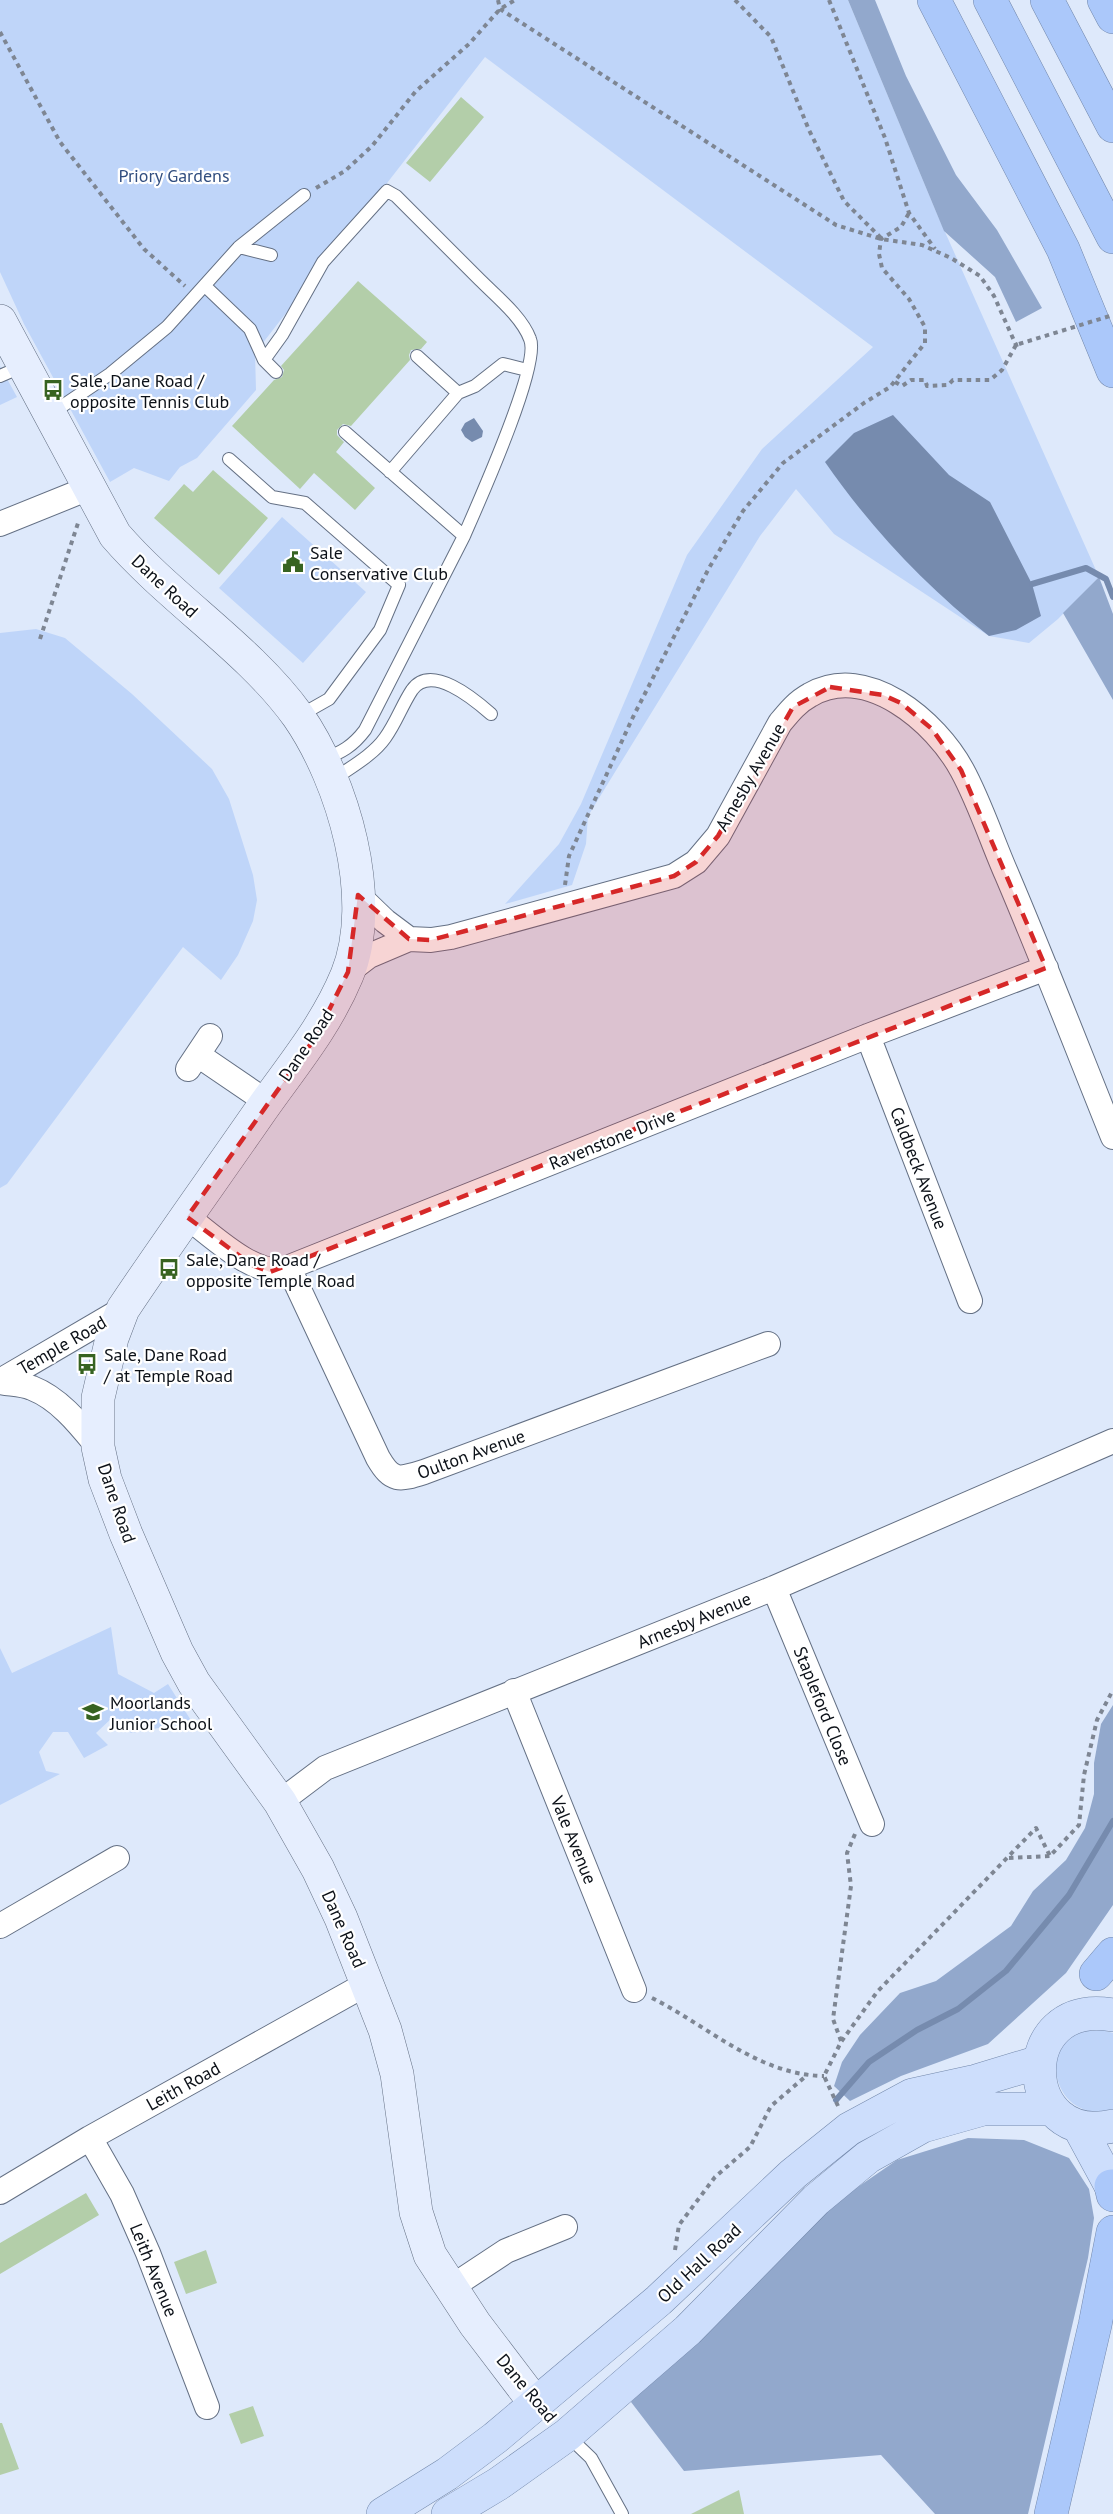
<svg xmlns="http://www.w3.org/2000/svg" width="1113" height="2514" font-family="'PT Sans',sans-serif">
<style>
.green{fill:#bfd5f9}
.forest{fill:#92a8cc}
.water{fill:#768bae}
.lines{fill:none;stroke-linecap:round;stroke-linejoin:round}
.stream{stroke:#768bae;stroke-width:6}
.building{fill:#b3cea9}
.service-casing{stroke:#647084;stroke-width:14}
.minor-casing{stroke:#647084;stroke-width:26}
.secondary-casing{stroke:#647084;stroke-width:34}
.primary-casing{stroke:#7388ab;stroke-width:34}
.motorway-casing{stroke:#7388ab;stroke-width:34}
.path{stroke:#7e8693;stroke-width:4;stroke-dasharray:4.5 4.5;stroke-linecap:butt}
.service{stroke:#fff;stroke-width:12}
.minor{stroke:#fff;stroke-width:24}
.secondary{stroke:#e6eefe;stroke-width:33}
.primary{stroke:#cddefc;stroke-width:33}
.motorway{stroke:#abc8fa;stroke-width:33}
.path-bridge{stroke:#7e8693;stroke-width:4;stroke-dasharray:4.5 4.5;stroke-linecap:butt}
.marked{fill:#d62828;fill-opacity:0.2;stroke:#d62828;stroke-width:4.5;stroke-dasharray:12 8;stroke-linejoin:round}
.labels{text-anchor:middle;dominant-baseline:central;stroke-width:4.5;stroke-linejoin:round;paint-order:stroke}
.park-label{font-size:18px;fill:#314e7f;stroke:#fff}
.poi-label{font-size:18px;fill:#0c1118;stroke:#fff;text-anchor:start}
.street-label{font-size:18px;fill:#0c1118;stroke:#fff}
</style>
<rect width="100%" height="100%" fill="#dee9fb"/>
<path class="green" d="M 0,0 L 848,0 L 937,214 L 1099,577 L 1058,619 L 1029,643 L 989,636 L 834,534 L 796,489 L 760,536 L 588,816 L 586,844 L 572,885 L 505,904 L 559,844 L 581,804 L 687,555 L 762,449 L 873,347 L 485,57 L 255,353 L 256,390 L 197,458 L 180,467 L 169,481 L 134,468 L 110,482 L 24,324 L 0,272 Z
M 0,366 L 17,397 L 0,405 Z
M 282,517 L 366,592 L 303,663 L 219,588 Z
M 36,629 L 65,638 L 132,694 L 212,769 L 229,799 L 253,875 L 257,900 L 253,921 L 238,955 L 221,980 L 183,947 L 7,1184 L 0,1188 L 0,633 Z
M 111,1627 L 118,1674 L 154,1693 L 168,1684 L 192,1722 L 131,1733 L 113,1717 L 96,1733 L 108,1745 L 84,1758 L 68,1732 L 53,1732 L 39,1752 L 46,1771 L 60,1774 L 0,1805 L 0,1648 L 12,1673 Z
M 1102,2030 L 1113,2033 L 1113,2109 C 1057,2127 1034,2047 1083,2032 C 1089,2030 1096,2031 1102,2030 Z"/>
<path class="forest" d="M 848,0 L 875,0 L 906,76 L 956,175 L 997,230 L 1042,308 L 1016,322 L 995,277 L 944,231 Z
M 1099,577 L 1113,614 L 1113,700 L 1063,613 Z
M 1113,1705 L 1113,1905 L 1066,1973 L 988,2044 L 901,2076 L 850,2101 L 834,2086 L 842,2062 L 860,2035 L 900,1993 L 936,1981 L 1011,1926 L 1033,1891 L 1066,1860 L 1085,1828 L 1094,1794 L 1094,1763 L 1101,1724 Z
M 968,2138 L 1024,2140 L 1069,2158 L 1089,2189 L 1094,2218 L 1088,2258 L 1028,2514 L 935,2514 L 881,2455 L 684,2471 L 631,2402 L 810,2220 L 897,2160 Z"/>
<path class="water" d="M 893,415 L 949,475 L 990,502 L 1032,584 L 1041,616 L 1016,630 L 989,636 C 926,587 870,527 825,462 L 854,433 Z
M 474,418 L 483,431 L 482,437 L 472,442 L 465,437 L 461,430 L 465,423 Z"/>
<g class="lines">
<path class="stream" d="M 1032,584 L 1086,568 L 1106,579 L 1113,597
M 836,2100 L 869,2062 L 917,2030 L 958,2009 L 1006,1971 L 1069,1895 L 1113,1821"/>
</g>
<path class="building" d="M 461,97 L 484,117 L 430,182 L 406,163 Z
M 358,281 L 427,342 L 421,349 L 411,350 L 409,355 L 410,360 L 351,426 L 343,424 L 337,430 L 337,435 L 344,442 L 336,452 L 375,488 L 355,510 L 314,473 L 300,489 L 232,426 L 274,380 L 282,377 L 284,370 L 281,366 Z
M 213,470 L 268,518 L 219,575 L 154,518 L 184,484 L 193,492 Z
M 86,2193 L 99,2215 L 0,2274 L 0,2243 Z
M 206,2250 L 217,2283 L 186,2294 L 174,2262 Z
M 253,2406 L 264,2436 L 241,2444 L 229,2414 Z
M 0,2423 L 2,2423 L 19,2469 L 0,2475 Z
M 739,2490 L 744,2514 L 691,2514 Z"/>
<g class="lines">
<defs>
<path id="service" d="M 239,247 L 271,255
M 205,286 L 250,329 L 264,360 L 276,372
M 417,356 L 458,393
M 264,360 L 282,335 L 323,262 L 387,191 L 396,196 C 424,224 452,252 480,280 C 496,296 522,317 530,339 C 541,364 477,506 464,536
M 0,376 L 23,366
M 52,413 L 110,374 L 167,327 L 239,247 L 304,195
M 229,459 L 272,497 L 305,503 L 399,585 L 380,630 L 329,699 L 299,716
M 390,472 L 458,393 L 475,386 L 503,364 L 527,370
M 323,759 C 341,753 353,746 365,730 L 464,536 L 345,432
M 334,779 C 351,767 373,755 385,738 C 396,723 402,705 412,690 C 431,663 474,699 491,714
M 568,2436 L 591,2458 L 622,2514"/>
<path id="minor" d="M 0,524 L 89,488
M 358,895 L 385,921 L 409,939
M 348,972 L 369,956 L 409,939 L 431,940 L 451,937 L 674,876 L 696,862 L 718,836 L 780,723 C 789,712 797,702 810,695 C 867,662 936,722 962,770 C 980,803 992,841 1007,875 C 1044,962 1078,1050 1113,1137
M 868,1036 L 970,1301
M 198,1055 L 267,1102
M 188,1069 L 210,1036
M 187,1217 C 212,1235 251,1274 282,1270 L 868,1036 L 1046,968
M 289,1268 L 378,1458 C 392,1482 399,1480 424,1472 L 768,1344
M 0,1381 L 123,1309
M 0,1382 C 10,1384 23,1384 32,1388 C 60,1399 80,1425 98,1447
M 774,1588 L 872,1824
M 514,1691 L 634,1990
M 280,1802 L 325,1768 L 774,1588 L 1113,1441
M 0,1926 L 117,1858
M 90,2138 L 122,2194 L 148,2253 L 207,2407
M 0,2192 L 90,2138 L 368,1983
M 450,2288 L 506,2251 L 565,2227"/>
<path id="secondary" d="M 0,321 L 115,535 C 170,599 250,649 298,716 C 343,781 378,899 347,975 C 325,1028 291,1067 259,1113 C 214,1178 167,1243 123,1309 L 112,1338 L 98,1398 L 98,1447 L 105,1479 L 126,1534 L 177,1652 L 194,1683 L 280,1802 L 318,1869 L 341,1918 L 385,2030 L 397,2074 L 416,2212 L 430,2255 L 475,2324 L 535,2403"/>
<path id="primary" d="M 1113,2015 C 1012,1997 1018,2148 1113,2126
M 1079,2127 L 1111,2186
M 383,2514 L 447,2474 L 495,2438 L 659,2300 L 793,2174 L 849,2129 L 912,2095 L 976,2081 L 1039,2062
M 448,2514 L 498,2484 L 567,2435 L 688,2330 L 816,2200 L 868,2157 L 923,2126 L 983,2109 L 1052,2109"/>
<path id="motorway" d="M 934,0 L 1063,249 L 1113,371
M 990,0 L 1113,237
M 1047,0 L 1113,126
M 1104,0 L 1113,17
M 1096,1974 L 1113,1954
M 1111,2186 L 1113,2195
M 1051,2514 L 1095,2325 L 1113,2232"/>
</defs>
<use href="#service" class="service-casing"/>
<use href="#minor" class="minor-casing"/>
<use href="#secondary" class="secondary-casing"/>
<use href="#primary" class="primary-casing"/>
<use href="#motorway" class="motorway-casing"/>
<path class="path" d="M 498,0 L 500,9 L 836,225 L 881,239 L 922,245 L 951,258 L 980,276 L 994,296 L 1016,345 L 1019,344
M 735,0 L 771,37 L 809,130 L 844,201 L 881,238
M 829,0 L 885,138 L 909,213 L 935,249
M 0,32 L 60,142 L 144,249 L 185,286
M 316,188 L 345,171 L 372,146 L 416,91 L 469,44 L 500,9 L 515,0
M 895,382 L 902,386 L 911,380 L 925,380 L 927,386 L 948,385 L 953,380 L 990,380 L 1002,370 L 1016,345
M 40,639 L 79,520
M 565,885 L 569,856 L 633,717 L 709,568 L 743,511 L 783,463 L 864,403 L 890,387 L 925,343 L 925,327 L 909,299 L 882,268 L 879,254 L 881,239 L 901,227 L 909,213
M 1009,1858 L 1050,1856
M 652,1998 C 708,2026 758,2075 824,2076
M 841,2041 L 833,2019 L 851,1886 L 847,1853 L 855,1834
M 838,2106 L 824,2076 L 841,2042 L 877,1992 L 1036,1828 L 1050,1856 L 1079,1825 L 1084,1775 L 1097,1720 L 1113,1690
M 675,2250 L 679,2225 L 715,2177 L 750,2147 L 771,2106 L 806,2076"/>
<use href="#service" class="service"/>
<use href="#minor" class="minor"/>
<use href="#secondary" class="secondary"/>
<use href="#primary" class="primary"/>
<use href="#motorway" class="motorway"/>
<path class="path-bridge" d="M 1019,344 L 1113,315"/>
</g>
<path class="marked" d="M 830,687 L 883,695 L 901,703 L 932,729 L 961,770 L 1046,968 L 270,1272 L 252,1265 L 187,1217 L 315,1038 L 348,972 L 358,895 L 409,939 L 431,940 L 674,876 L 696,862 L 718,836 L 793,707 Z"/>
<defs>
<symbol id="bus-bare" viewBox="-9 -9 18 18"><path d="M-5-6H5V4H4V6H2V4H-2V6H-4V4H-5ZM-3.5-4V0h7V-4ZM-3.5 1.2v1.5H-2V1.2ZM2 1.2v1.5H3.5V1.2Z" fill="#376321" stroke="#fff" stroke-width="2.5" paint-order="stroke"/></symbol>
<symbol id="civic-bare" viewBox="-9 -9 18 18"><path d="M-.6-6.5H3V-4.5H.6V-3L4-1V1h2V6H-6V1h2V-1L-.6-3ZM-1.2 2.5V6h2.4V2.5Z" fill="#376321" stroke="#fff" stroke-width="2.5" paint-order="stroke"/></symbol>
<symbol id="school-bare" viewBox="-9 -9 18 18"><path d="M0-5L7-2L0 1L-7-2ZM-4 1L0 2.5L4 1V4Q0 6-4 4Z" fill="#376321" stroke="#fff" stroke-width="2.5" paint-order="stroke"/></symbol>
</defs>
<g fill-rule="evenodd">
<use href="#bus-bare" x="38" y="375" width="30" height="30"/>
<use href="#civic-bare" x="278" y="547" width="30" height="30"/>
<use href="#bus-bare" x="154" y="1254" width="30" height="30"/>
<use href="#bus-bare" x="72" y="1349" width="30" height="30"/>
<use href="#school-bare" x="78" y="1697" width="30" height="30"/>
</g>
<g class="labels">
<g class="park-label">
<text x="174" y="175">Priory Gardens</text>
</g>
<g class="poi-label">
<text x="70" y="380">Sale, Dane Road /<tspan x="70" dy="21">opposite Tennis Club</tspan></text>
<text x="310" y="552">Sale<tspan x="310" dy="21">Conservative Club</tspan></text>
<text x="186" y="1259">Sale, Dane Road /<tspan x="186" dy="21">opposite Temple Road</tspan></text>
<text x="104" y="1354">Sale, Dane Road<tspan x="104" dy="21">/ at Temple Road</tspan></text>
<text x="110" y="1702">Moorlands<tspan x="110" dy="21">Junior School</tspan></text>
</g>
<g class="street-label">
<text transform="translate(165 586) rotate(43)">Dane Road</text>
<text transform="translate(750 777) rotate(-60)">Arnesby Avenue</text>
<text transform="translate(306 1045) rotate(-56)">Dane Road</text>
<text transform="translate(612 1139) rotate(-22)">Ravenstone Drive</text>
<text transform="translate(919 1168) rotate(69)">Caldbeck Avenue</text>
<text transform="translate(62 1345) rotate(-30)">Temple Road</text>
<text transform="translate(471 1454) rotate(-20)">Oulton Avenue</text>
<text transform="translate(117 1503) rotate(71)">Dane Road</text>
<text transform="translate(694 1620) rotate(-22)">Arnesby Avenue</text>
<text transform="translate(823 1706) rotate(68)">Stapleford Close</text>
<text transform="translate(574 1840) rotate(68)">Vale Avenue</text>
<text transform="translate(344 1929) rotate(66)">Dane Road</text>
<text transform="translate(183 2086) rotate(-29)">Leith Road</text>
<text transform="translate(699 2263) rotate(-43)">Old Hall Road</text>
<text transform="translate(154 2270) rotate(68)">Leith Avenue</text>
<text transform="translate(527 2388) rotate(50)">Dane Road</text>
</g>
</g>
</svg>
